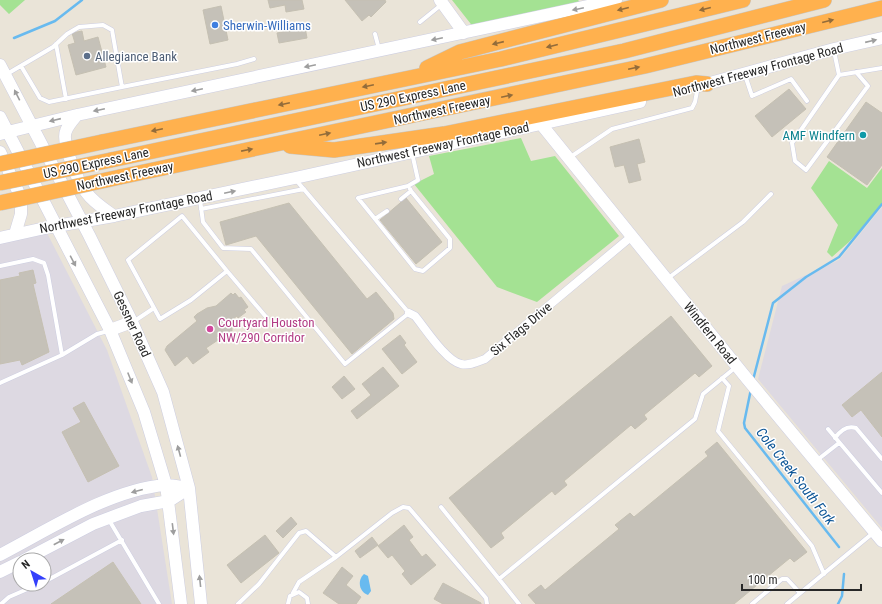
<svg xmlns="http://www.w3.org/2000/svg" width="882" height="604" font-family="'Roboto Condensed',sans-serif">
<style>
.industrial{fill:#ddd9e2;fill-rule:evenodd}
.green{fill:#a4e293}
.water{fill:#68baef}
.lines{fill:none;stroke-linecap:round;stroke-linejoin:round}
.stream{stroke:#68baef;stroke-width:2.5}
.building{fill:#c5c1b8;stroke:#c5c0b2}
.lane-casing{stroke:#cdcee1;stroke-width:5}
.street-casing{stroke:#cdcee1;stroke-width:9}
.secondary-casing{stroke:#cdcee1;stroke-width:13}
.highway-casing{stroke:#c7c7c7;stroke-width:16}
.lane{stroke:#fff;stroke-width:4}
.street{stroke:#fff;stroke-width:8}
.secondary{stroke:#fff;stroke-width:12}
.highway{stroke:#ffb14e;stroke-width:15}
.highway-bridge-casing{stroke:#c7c7c7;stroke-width:16;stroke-linecap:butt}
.highway-bridge{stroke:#ffb14e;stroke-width:15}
.oneway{fill:#9e9e9e}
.oneway2{fill:#936c3a}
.shop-dot{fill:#3f7fe0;stroke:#fff;stroke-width:1.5}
.service-dot{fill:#5c6f8a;stroke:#fff;stroke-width:1.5}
.culture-dot{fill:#0f9aa8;stroke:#fff;stroke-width:1.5}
.hotel-dot{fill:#d1479c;stroke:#fff;stroke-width:1.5}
.labels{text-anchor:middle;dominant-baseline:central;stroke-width:3;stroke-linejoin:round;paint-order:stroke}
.shop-label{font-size:13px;fill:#366cbe;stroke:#fff;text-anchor:start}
.street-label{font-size:13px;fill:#272727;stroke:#fff}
.service-label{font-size:13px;fill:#4e5e75;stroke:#fff;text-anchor:start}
.culture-label{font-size:13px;fill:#0d838f;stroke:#fff;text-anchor:end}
.hotel-label{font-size:13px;fill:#b23c85;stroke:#fff;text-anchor:start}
.water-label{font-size:14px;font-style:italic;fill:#0c5596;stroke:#fff}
</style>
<rect width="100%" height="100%" fill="#eae4d8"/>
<path class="industrial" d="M 882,207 L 882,528 L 758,379 L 782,286 L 839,260 Z
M 46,231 L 107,350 L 152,477 L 172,604 L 0,604 L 0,238 ZM 20,560 L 44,560 L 44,584 L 20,584 Z"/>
<path class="green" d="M 0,0 L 25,0 L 9,14 L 0,5 Z
M 452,0 L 578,0 L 581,3 L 474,28 Z
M 521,138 L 531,161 L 555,156 L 619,236 L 537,302 L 497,287 L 414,184 L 434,174 L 429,156 Z
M 829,161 L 867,188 L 882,168 L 882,205 L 849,242 L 832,257 L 827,252 L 838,225 L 811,188 Z"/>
<path class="water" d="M 364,574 L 368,576 L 371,591 L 368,595 C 359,592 357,580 364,574 Z"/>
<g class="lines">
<path class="stream" d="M 14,38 L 55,21 L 82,0
M 753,380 L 773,303 L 806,277 L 839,257 L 882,204
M 751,389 L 744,423 L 745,428 L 839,547
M 838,604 L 842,596 L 844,574"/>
</g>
<path class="building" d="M 268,0 L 302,0 L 304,9 L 286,12 L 285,5 L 270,8 Z
M 345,0 L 385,0 L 386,2 L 371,17 L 369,15 L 362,21 Z
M 221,6 L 228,40 L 210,44 L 203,10 Z
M 305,27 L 307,38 L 279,43 L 277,33 Z
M 82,31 L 84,41 L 98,37 L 106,67 L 76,75 L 68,45 L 75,43 L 72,33 Z
M 789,89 L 806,109 L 772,137 L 755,116 Z
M 866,102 L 882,113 L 882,165 L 867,185 L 827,157 Z
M 639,139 L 645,162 L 637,164 L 641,180 L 629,183 L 624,165 L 615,167 L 610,147 Z
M 406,198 L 442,242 L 416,264 L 380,220 Z
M 289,203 L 367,299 L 376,292 L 393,313 L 394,319 L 352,354 L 256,236 L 226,245 L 220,222 Z
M 33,270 L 36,283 L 33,284 L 49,352 L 22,365 L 20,360 L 0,364 L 0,280 L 20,276 L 19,273 Z
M 231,293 L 233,295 L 235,293 L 239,298 L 241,297 L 248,307 L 244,310 L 246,312 L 238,318 L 237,316 L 233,319 L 236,323 L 232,326 L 232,331 L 216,337 L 218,340 L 206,348 L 209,352 L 193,364 L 187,356 L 175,366 L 165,350 L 167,346 L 197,321 L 194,317 L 197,314 L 207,308 L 216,306 Z
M 671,316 L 712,366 L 699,377 L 695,373 L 644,415 L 647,419 L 635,429 L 631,425 L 564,481 L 567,485 L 555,495 L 552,491 L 501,533 L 504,538 L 491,548 L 449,498 Z
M 400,335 L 406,343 L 404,345 L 417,362 L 402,374 L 382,349 Z
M 383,367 L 399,386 L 357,419 L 351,411 L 371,395 L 362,384 Z
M 882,372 L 882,437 L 861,410 L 852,417 L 842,405 Z
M 344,376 L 355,389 L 342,399 L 332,387 Z
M 84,402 L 119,466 L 88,482 L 62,432 L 81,422 L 73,408 Z
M 717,442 L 807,552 L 794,562 L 790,558 L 734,604 L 536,604 L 528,595 L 541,585 L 545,590 L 619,529 L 615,525 L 630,513 L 634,517 L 708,456 L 705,452 Z
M 291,517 L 297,524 L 283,538 L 276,531 Z
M 404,525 L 413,537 L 409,540 L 422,557 L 426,554 L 436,565 L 411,585 L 402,574 L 405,571 L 392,555 L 388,558 L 378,546 Z
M 265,535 L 279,553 L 241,583 L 227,565 Z
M 372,537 L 378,545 L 360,558 L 355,551 Z
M 113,562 L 141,604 L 51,604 Z
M 342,567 L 353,576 L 346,585 L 361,597 L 356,604 L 339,604 L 323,593 Z
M 443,583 L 481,603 L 481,604 L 443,604 L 434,599 Z"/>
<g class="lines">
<defs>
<path id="lane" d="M 420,22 L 441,5
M 375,34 L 379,49
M 56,44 L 66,99
M 834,51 L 839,75 L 882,68
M 21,66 L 40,98 L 49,102 L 122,87
M 7,74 L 53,47 L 67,34 L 79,27 L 103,25 L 112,30 L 122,87 L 237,64 L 254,59
M 745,75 L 752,96 L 791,79 L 807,101
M 839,75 L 792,143 L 795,161 L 806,170 L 868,86 L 856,72
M 569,158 L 612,129 L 692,108 L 695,102 L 698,86
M 401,199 L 411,191 L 410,189
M 200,200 L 203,222 L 223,248 L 251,249 L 345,364 L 409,313 L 296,180
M 201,209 L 304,189
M 387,211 L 375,219 L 358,198 L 408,186 L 418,180 L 412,153
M 375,219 L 415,269 L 423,271 L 450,248 L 450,239 L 411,191
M 0,266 L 33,259 L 44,263 L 48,275 L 62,355 L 0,383
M 227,271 L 267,318
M 667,279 L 743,222 L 771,194
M 133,322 L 154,308 L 128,260 L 182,216 L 227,271 L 191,300 L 160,319 L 154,308
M 62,355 L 97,334 L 108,331
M 722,378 L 729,386 L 718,431 L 812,546 L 824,574
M 828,429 L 882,493
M 835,438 C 840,431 847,425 856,428 L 882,459
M 816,461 L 839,443
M 441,507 L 499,579
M 109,520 L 159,604
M 44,582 L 122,540
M 293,593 L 299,582 L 336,557
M 1,604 L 9,597 L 39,584
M 238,604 L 259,584 L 299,533 L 306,531 L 336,557 L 392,513 L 403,507 L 409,508 L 486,598 L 487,604
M 288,604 L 290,596 L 299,592 L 307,598 L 308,604
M 519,604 L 499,579 L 695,419 L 703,394 L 736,367
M 752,604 L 782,579 L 787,579 L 800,593
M 787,604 L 873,533"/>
<path id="street" d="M 409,313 L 415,316 C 425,328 446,361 461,364 C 469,366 477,362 485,359 L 632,236"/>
<path id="secondary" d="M 440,0 L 464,33
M 0,65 L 89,235 L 132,322 L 163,392 L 189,488 L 201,604
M 699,86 L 834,49 L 882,38
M 77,115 C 73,120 68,125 66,131 C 61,142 78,182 86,192 C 93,202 104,209 114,216
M 0,117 L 110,330 L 144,412 L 166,485 L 181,604
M 541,124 L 748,380 L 882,541
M 0,134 L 77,115 L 616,0
M 0,152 L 21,198 L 21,214 L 15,234
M 0,238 L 45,228 L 114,216 L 295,178 L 640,102
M 110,330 L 132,322
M 0,555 C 50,529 109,490 165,485 C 173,485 182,487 189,488
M 24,560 L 93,524 L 141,506 L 169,501 L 189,488
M 0,572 L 20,562"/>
<path id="highway" d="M 427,68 L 460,52 L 661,0
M 102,142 L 501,59 L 743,0
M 290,146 L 334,150 L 444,134 L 696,83 L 707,84
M 111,160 L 624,51 L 824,0
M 120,177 L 645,66 L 882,8"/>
</defs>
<use href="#lane" class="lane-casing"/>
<use href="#street" class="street-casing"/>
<use href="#secondary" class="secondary-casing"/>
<use href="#highway" class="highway-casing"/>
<use href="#lane" class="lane"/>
<use href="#street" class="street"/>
<use href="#secondary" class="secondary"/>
<use href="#highway" class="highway"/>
<defs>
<path id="highway-bridge" d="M 0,164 L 102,142
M 0,183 L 111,160
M 0,203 L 120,177"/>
</defs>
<use href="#highway-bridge" class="highway-bridge-casing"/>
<use href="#highway-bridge" class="highway-bridge"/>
</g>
<defs><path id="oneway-solid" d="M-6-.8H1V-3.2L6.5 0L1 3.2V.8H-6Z"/></defs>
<g class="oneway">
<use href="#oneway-solid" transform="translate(578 9) rotate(168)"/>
<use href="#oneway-solid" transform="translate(437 39) rotate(168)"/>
<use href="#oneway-solid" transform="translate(871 41) rotate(-13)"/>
<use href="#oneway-solid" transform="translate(310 66) rotate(168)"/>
<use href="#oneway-solid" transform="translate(197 90) rotate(168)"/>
<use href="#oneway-solid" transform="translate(17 95) rotate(-117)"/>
<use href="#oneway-solid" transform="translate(99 110) rotate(168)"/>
<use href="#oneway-solid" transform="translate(55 120) rotate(167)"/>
<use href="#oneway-solid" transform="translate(230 192) rotate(-12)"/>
<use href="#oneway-solid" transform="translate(73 261) rotate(62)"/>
<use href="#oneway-solid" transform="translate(130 378) rotate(68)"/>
<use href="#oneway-solid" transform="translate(179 451) rotate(-105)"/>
<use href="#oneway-solid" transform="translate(137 491) rotate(165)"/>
<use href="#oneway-solid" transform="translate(173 529) rotate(83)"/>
<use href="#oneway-solid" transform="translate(59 542) rotate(-28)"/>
<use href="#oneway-solid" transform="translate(200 581) rotate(-96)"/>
</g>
<g class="oneway2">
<use href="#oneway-solid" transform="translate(623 9) rotate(166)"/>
<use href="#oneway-solid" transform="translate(705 9) rotate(166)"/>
<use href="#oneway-solid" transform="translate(828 21) rotate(-14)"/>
<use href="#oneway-solid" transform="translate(498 43) rotate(167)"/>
<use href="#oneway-solid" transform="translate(552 46) rotate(166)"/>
<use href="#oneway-solid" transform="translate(634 68) rotate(-12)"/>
<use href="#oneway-solid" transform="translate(368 86) rotate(168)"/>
<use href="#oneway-solid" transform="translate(507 96) rotate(-12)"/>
<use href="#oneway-solid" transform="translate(284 104) rotate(168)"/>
<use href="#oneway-solid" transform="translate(157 130) rotate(168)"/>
<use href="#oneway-solid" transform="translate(325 134) rotate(-12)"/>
<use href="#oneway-solid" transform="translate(381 143) rotate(-8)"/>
<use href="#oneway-solid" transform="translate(247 150) rotate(-11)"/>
</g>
<circle class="shop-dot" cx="215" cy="25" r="4"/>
<circle class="service-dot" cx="87" cy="56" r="4"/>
<circle class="culture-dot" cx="863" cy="135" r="4"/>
<circle class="hotel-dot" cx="210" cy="329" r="4"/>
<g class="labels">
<g class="shop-label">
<text x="223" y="25">Sherwin-Williams</text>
</g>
<g class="street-label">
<text transform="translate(758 38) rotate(-14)">Northwest Freeway</text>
<text transform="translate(758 70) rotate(-15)">Northwest Freeway Frontage Road</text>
<text transform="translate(413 96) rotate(-12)">US 290 Express Lane</text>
<text transform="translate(442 110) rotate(-12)">Northwest Freeway</text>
<text transform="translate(443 145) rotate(-12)">Northwest Freeway Frontage Road</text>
<text transform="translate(96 163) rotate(-12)">US 290 Express Lane</text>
<text transform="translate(125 176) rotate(-12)">Northwest Freeway</text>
<text transform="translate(126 212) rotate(-11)">Northwest Freeway Frontage Road</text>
<text transform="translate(132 324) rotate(65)">Gessner Road</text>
<text transform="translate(521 329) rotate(-40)">Six Flags Drive</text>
<text transform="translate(710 333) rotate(51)">Windfern Road</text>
</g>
<g class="service-label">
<text x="95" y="56">Allegiance Bank</text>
</g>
<g class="culture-label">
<text x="855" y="135">AMF Windfern</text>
</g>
<g class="hotel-label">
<text x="218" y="322">Courtyard Houston<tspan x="218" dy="15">NW/290 Corridor</tspan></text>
</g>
<g class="water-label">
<text transform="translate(796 476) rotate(52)">Cole Creek South Fork</text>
</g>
</g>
<g transform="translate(32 572) rotate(321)"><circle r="19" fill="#ffffff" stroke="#a9a9a9"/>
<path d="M0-3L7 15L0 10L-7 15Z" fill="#3440fb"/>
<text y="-6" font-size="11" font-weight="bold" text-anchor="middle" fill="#272727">N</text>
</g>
<path d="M742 584v6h119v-6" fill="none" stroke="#272727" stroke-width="2"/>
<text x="748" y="584" font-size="12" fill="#272727" stroke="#ffffff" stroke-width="3" paint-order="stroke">100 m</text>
</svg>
